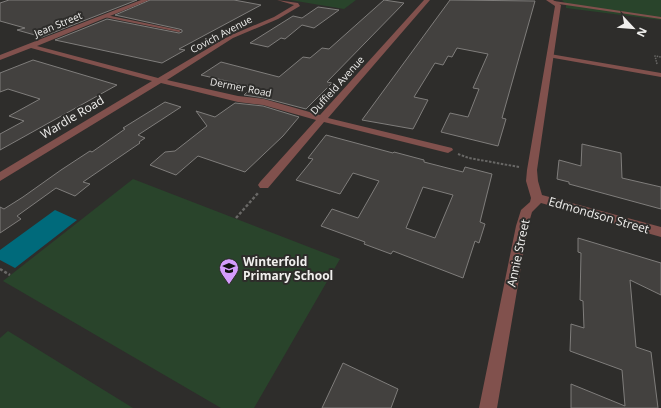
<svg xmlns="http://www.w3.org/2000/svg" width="661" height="408" font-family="'Open Sans',sans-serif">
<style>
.green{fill:#29442b}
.water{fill:#006a7b}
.building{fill:#43413f;stroke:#7f7d7b;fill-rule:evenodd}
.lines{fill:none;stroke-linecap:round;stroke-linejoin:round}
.path-far2{stroke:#696866;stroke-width:1.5;stroke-dasharray:1.5 1;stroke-linecap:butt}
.path-far1{stroke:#696866;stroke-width:2;stroke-dasharray:2.5 1.5;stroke-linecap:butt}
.path{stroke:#696866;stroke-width:2.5;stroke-dasharray:3 2;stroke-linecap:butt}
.service{fill:#81514d;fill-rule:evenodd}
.minor{fill:#81514d;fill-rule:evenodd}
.labels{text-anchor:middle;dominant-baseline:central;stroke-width:4;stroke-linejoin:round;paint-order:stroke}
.far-street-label{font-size:10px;fill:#f0efed;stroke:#2e2d2b}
.street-label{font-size:12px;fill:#f0efed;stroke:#2e2d2b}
.poi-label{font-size:12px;font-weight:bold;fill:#f0efed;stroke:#2e2d2b;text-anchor:start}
</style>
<rect width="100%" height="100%" fill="#2e2d2b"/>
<path class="green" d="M 290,0 L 356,0 L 344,9 Z
M 562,0 L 661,0 L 661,20 L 566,8 L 566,4 Z
M 133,179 L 340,259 L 254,408 L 221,408 L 3,281 Z
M 8,331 L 133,408 L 0,408 L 0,338 Z"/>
<path class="water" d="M 55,210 L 77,220 L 15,268 L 0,260 L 0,250 Z"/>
<path class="building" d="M 9,0 L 137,0 L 42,37 L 17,30 L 25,28 L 0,21 L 0,3 Z
M 150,0 L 234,0 L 261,5 L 179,49 L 185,50 L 162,63 L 55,40 L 107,19 L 179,33 L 182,32 L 182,30 L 179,29 L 115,15 Z
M 384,0 L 404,3 L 327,82 L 332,83 L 306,109 L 264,98 L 244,95 L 252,87 L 201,75 L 221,62 L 279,77 L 303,57 L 310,58 L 322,48 L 329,49 Z
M 450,0 L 535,1 L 502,118 L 506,119 L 498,146 L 441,132 L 450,113 L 468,117 L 479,89 L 473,88 L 488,54 L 457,48 L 452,57 L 448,56 L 443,65 L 435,63 L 414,97 L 428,100 L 413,129 L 362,120 Z
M 318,7 L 339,10 L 314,28 L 302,25 L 285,39 L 281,38 L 268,47 L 250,43 L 293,16 L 302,18 Z
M 33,60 L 117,85 L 0,150 L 0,134 L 24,121 L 9,116 L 40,99 L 8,89 L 0,92 L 0,73 Z
M 165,102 L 181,107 L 138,135 L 145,138 L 139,142 L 140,143 L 83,182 L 90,184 L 75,196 L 56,188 L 17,216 L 21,219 L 0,233 L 0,207 L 4,209 L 23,197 L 61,170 L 90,151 L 92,152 L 125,129 L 123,128 Z
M 235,103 L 263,106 L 299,117 L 283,136 L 245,172 L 198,156 L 176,175 L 150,165 L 165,152 L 175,151 L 207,126 L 196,111 L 215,117 Z
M 326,135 L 393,153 L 394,152 L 424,160 L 424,162 L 463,172 L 465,167 L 492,174 L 480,222 L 485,224 L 479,243 L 475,241 L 463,278 L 393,251 L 391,254 L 364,244 L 365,242 L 321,226 L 332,209 L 358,218 L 379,181 L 353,173 L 340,194 L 296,180 L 313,159 L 308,158 ZM 423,187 L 453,195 L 435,238 L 406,228 Z
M 582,144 L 621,153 L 622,178 L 661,187 L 661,209 L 569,184 L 569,182 L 557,179 L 559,160 L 581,166 Z
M 578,238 L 661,263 L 661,295 L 630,280 L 636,347 L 651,352 L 658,408 L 571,408 L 571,384 L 625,406 L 622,370 L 570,351 L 571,324 L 584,328 L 583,301 L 580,300 L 581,253 L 578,252 Z
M 343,363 L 398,389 L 391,408 L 322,408 Z"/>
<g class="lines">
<path class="path-far2" d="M 657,64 L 655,56 L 661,57"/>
<path class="path-far1" d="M 458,154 L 469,158 L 519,167"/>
<path class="path" d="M 236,218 L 258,193
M 0,269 L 10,275"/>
<path class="service" d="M 554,1 L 661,17 L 661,19 L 552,3 Z
M 106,15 L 179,30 L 181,31 L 179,32 L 104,17 Z
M 550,54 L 661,73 L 661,77 L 548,57 L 547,56 Z"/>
<path class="minor" d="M 141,0 L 149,0 L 37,46 L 158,78 L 229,36 L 274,17 L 294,5 L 277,0 L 298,3 L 300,6 L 278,19 L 233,38 L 167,80 L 238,96 L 264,99 L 320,115 L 424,0 L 430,0 L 328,118 L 452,148 L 453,150 L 448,153 L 324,122 L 268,188 L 260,188 L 258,185 L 260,182 L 316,120 L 263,105 L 238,102 L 161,83 L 0,181 L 0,172 L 152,81 L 31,48 L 0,60 L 0,55 Z
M 546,0 L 553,0 L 561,5 L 537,170 L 538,181 L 542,195 L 661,227 L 661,237 L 541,203 L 532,212 L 528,226 L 497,408 L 479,408 L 516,226 L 521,210 L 530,202 L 531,198 L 526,181 L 527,170 L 555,6 Z"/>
</g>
<defs>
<symbol id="school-pin" viewBox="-11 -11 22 30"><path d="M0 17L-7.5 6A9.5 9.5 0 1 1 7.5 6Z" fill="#d49cfc" stroke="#2e2d2b"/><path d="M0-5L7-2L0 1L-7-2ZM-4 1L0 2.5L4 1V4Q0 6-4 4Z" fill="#111"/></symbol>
</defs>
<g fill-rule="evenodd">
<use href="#school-pin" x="218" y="257" width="22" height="30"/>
</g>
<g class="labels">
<g class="far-street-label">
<text transform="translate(58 24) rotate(-22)">Jean Street</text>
<text transform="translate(221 34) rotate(-28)">Covich Avenue</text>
<text transform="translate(337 85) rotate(-48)">Duffield Avenue</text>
<text transform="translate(241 87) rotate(11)">Dermer Road</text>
</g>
<g class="street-label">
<text transform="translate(72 117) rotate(-31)">Wardle Road</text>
<text transform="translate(599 215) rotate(16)">Edmondson Street</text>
<text transform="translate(518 253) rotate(-78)">Annie Street</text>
</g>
<g class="poi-label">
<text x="243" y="261">Winterfold<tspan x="243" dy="14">Primary School</tspan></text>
</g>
</g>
<g transform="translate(633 28) rotate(116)" stroke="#2e2d2b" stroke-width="3" paint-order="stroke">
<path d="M0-3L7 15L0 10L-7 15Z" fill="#f0efed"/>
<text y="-6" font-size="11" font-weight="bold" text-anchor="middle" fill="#f0efed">N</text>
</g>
</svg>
